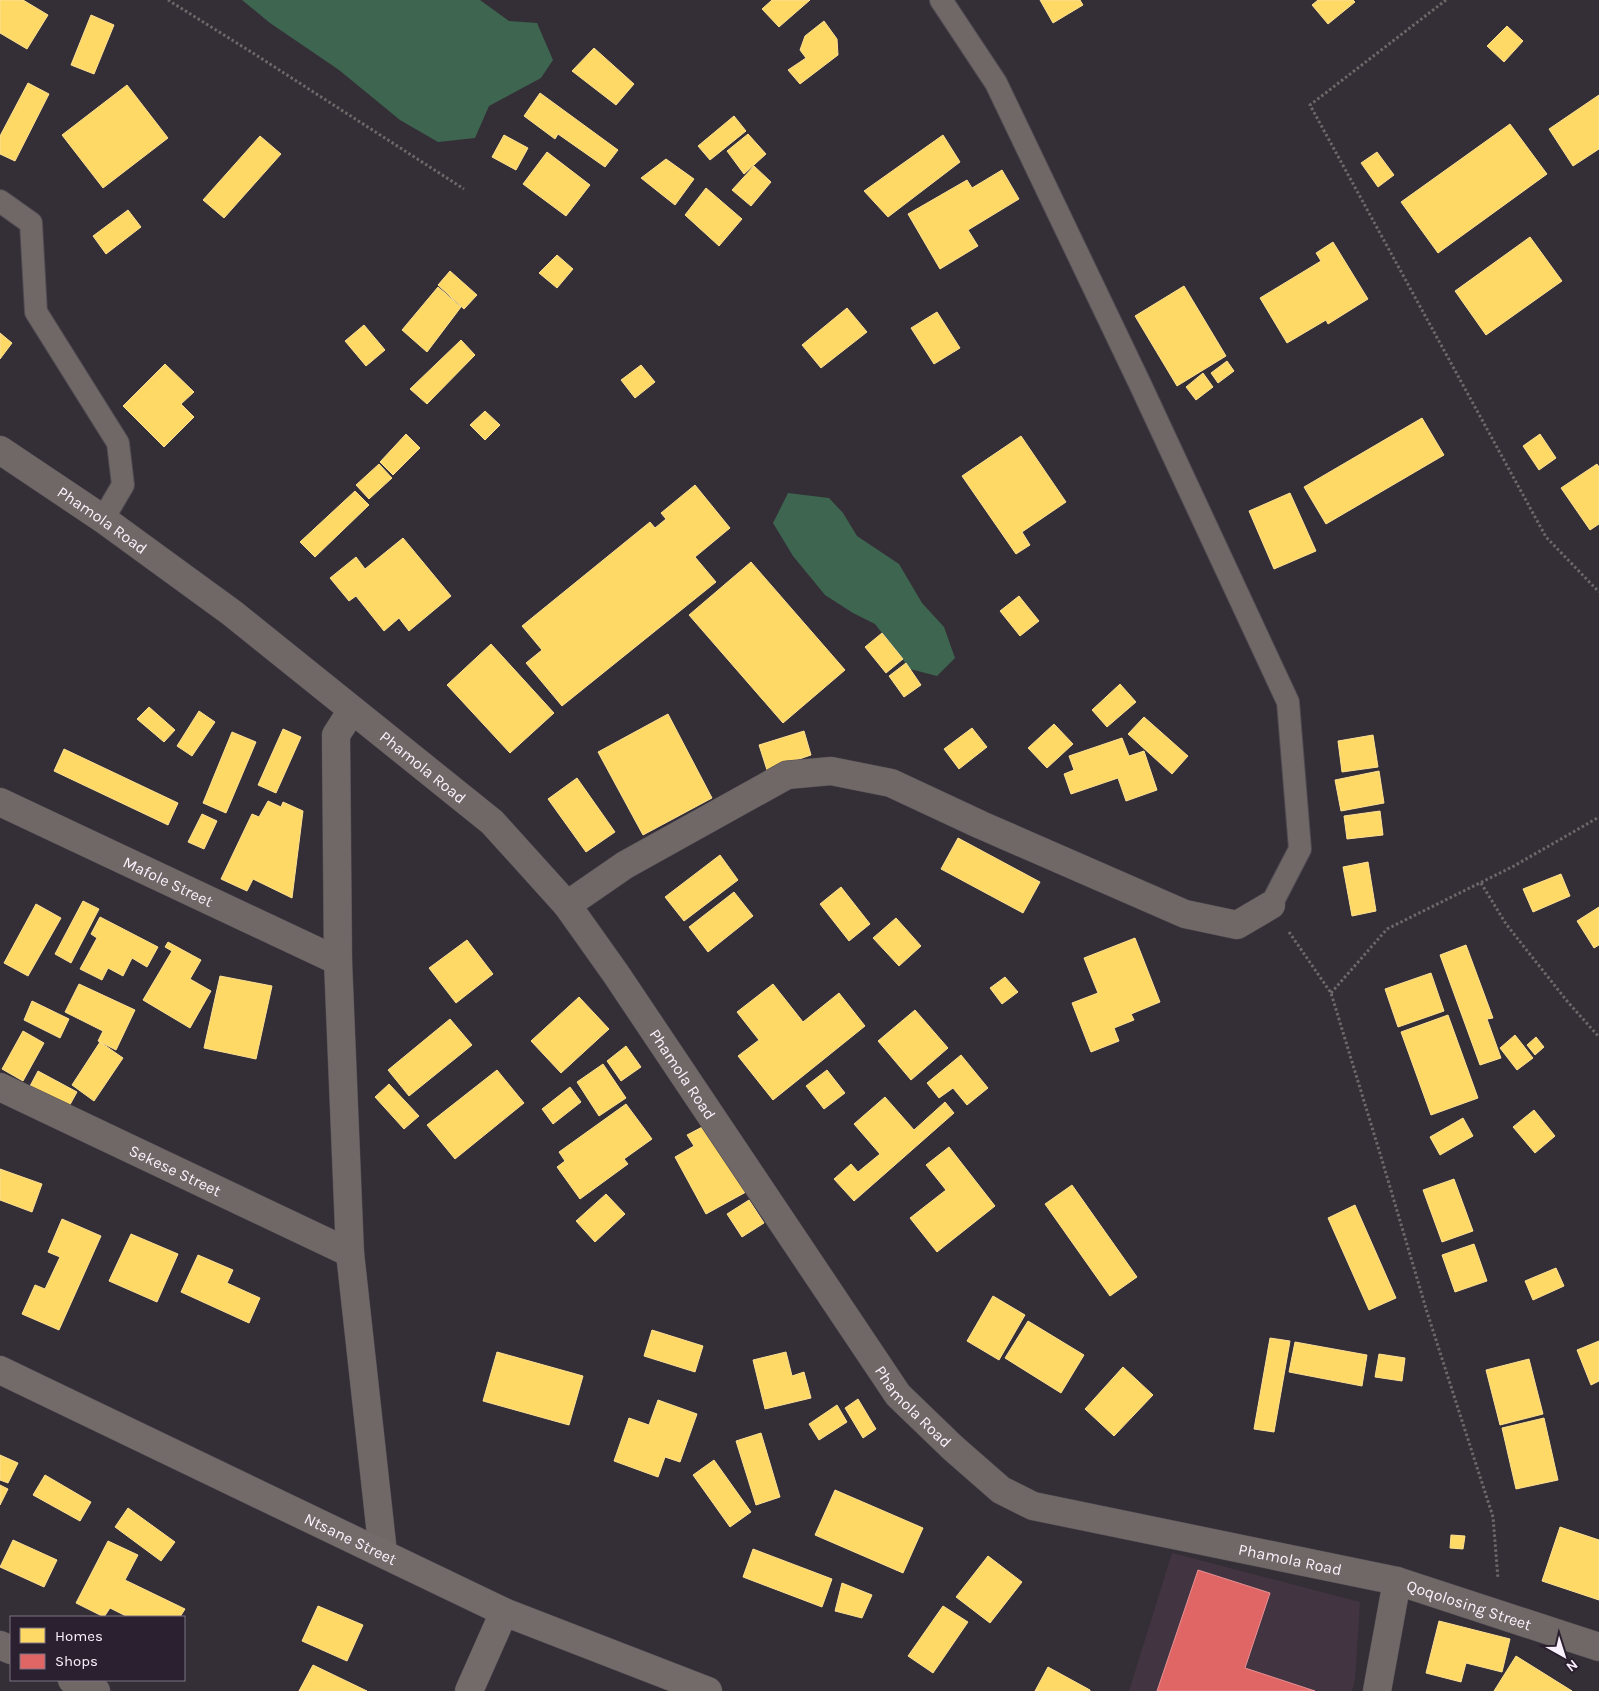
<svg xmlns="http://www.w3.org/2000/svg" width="1599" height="1691" font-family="Karla,sans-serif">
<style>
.commercial{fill:#423541}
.forest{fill:#3e6550}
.homes{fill:#ffd966;stroke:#fde093}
.shops{fill:#e06666;stroke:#e89093}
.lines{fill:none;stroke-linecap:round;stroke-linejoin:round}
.lane-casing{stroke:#4f4a51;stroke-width:24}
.street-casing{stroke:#4f4a51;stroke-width:29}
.secondary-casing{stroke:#4f4a51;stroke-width:29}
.path{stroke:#6d6869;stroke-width:3;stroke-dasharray:2.5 2.5;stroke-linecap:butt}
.lane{stroke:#706867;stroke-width:22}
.street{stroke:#706867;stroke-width:28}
.secondary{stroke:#736a6a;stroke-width:28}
.labels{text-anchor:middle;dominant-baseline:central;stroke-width:5;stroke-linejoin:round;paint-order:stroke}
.street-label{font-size:16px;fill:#f9f2fc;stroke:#2b2030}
</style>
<rect width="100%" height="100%" fill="#342e36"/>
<path class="commercial" d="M 1172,1553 L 1360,1602 L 1355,1679 L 1352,1691 L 1129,1691 Z"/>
<path class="forest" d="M 242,0 L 480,0 L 509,21 L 537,23 L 553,60 L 541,78 L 489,106 L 475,138 L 438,142 L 400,120 L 339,70 L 270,23 Z
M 788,493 L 829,498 L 843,513 L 857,536 L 899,564 L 922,603 L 944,627 L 955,658 L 937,676 L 910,669 L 875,624 L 853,613 L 825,595 L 793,556 L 773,523 Z"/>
<path class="homes" d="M 0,0 L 23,0 L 48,15 L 27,49 L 0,33 Z
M 772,0 L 810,0 L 779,27 L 762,9 Z
M 1040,0 L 1080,0 L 1083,5 L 1053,23 Z
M 1318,0 L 1353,0 L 1355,2 L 1328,24 L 1312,5 Z
M 91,15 L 114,25 L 94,74 L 71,65 Z
M 824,21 L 837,39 L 838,55 L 800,84 L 788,70 L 806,58 L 800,50 L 805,36 Z
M 1507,26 L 1523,41 L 1504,62 L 1487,46 Z
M 594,48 L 634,84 L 616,105 L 572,71 Z
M 28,83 L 49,94 L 15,161 L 0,154 L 0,136 Z
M 127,85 L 168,138 L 103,188 L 62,135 Z
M 540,93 L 618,150 L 605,167 L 558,134 L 555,139 L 524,116 Z
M 1599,95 L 1599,149 L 1573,166 L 1549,129 Z
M 734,116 L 746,131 L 710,160 L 698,146 Z
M 1510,124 L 1547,174 L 1438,253 L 1401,202 Z
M 748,134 L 766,154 L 744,174 L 727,151 Z
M 504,135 L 528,148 L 516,170 L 492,157 Z
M 943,135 L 960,162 L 888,217 L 864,191 Z
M 260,136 L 281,154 L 224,218 L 203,200 Z
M 547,152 L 590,185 L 566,216 L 523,184 Z
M 1377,152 L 1394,175 L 1378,187 L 1361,163 Z
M 666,159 L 694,179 L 675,205 L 641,178 Z
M 754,166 L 771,182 L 751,206 L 732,190 Z
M 1002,170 L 1019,199 L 968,230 L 978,246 L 940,269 L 908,214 L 967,180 L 972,188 Z
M 706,188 L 742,219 L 719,246 L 685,215 Z
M 128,210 L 141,227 L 106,254 L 93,236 Z
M 1530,237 L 1562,281 L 1486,335 L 1455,291 Z
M 1333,242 L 1368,299 L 1328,324 L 1326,320 L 1287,343 L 1260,298 L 1321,261 L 1316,253 Z
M 557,255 L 573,269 L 557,288 L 539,273 Z
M 450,271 L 477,295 L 464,309 L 438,285 Z
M 1184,286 L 1226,356 L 1177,386 L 1135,316 Z
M 438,287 L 461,307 L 427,352 L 402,330 Z
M 847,308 L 867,332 L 821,368 L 802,345 Z
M 937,312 L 960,348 L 934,364 L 911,328 Z
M 364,325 L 385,350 L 366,366 L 345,341 Z
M 0,333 L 12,343 L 0,359 Z
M 461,340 L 475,355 L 427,404 L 410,389 Z
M 1227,361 L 1234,371 L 1218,383 L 1211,373 Z
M 165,364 L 194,392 L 181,404 L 194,417 L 164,447 L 123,406 Z
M 641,365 L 655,382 L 635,398 L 621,380 Z
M 1203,373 L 1213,387 L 1196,400 L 1186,387 Z
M 485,411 L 500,425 L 485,440 L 470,425 Z
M 1422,418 L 1444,455 L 1326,524 L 1304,487 Z
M 406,434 L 420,448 L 393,475 L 380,462 Z
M 1540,434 L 1556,458 L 1539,470 L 1523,446 Z
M 1021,436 L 1066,502 L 1022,532 L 1030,545 L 1016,554 L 962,476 Z
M 379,464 L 392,478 L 369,499 L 356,485 Z
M 1597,464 L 1599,467 L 1599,524 L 1590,530 L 1561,488 Z
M 695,485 L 730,528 L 695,557 L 716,582 L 562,706 L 526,663 L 542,650 L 522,626 L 650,522 L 655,528 L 666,519 L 661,513 Z
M 355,491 L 369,505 L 315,557 L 300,542 Z
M 1290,493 L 1316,551 L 1274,569 L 1249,511 Z
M 403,538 L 451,596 L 409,631 L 399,618 L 384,631 L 356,596 L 349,601 L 330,578 L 356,557 L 365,569 Z
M 751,562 L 845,670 L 783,723 L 689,615 Z
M 1019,596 L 1039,621 L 1020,636 L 1000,611 Z
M 882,633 L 903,659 L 886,673 L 865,647 Z
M 491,644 L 554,713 L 510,753 L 447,685 Z
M 906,663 L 921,685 L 904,697 L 889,676 Z
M 1120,684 L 1136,702 L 1107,727 L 1092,710 Z
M 149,707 L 175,730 L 164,742 L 137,719 Z
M 199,711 L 215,722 L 192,756 L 177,746 Z
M 668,714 L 712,798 L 643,835 L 598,752 Z
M 1144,717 L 1188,756 L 1172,774 L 1128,734 Z
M 1054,724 L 1073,744 L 1047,768 L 1028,748 Z
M 972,728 L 987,747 L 959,769 L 944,749 Z
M 283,729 L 301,737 L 276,793 L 258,785 Z
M 804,731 L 811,755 L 767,770 L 759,745 Z
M 232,732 L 256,742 L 226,813 L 203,803 Z
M 1373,735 L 1378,767 L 1342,772 L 1338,741 Z
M 1122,738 L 1129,756 L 1144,751 L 1157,790 L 1126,801 L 1118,778 L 1071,794 L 1064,774 L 1074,770 L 1069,756 Z
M 64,749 L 178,803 L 168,825 L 54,771 Z
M 1379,771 L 1384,803 L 1341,811 L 1335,780 Z
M 577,778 L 615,832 L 586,852 L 548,799 Z
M 268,801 L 281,807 L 283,802 L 303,811 L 292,898 L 253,879 L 247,891 L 221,879 L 252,814 L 259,817 Z
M 1380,811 L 1383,835 L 1347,839 L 1344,816 Z
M 202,814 L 217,821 L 204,849 L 188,842 Z
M 958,838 L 1040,882 L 1023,913 L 941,869 Z
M 720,855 L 738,880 L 684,921 L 665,897 Z
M 1368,862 L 1376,911 L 1352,916 L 1343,867 Z
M 1561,874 L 1570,896 L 1533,912 L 1523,889 Z
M 841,887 L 870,924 L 849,941 L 820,904 Z
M 734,892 L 753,916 L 708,952 L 689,927 Z
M 83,901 L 99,909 L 71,963 L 55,954 Z
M 36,904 L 61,918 L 28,976 L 4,963 Z
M 1599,907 L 1599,945 L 1594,948 L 1577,921 Z
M 100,917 L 158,947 L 147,967 L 132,958 L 123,976 L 108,968 L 102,980 L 80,969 L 97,938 L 91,934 Z
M 896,918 L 921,946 L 899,966 L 873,938 Z
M 1135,938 L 1160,1002 L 1131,1014 L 1134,1020 L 1114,1028 L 1119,1041 L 1091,1052 L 1072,1003 L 1098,993 L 1084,958 Z
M 467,940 L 493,974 L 456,1003 L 429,968 Z
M 168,942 L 201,960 L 190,979 L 211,991 L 190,1028 L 143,1000 L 172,951 L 165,947 Z
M 1466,945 L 1493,1018 L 1487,1019 L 1501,1058 L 1480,1065 L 1440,955 Z
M 1431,973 L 1444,1011 L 1398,1027 L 1385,989 Z
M 220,976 L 272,986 L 256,1059 L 204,1048 Z
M 1005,977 L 1018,992 L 1002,1004 L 990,988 Z
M 79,984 L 135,1010 L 116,1050 L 98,1041 L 103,1031 L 65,1012 Z
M 773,984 L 803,1022 L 839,993 L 865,1026 L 773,1100 L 738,1056 L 759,1040 L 737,1012 Z
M 579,997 L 609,1029 L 561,1073 L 531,1041 Z
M 32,1001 L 69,1019 L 60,1038 L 24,1020 Z
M 915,1010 L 948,1048 L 911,1080 L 878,1041 Z
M 1448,1015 L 1478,1098 L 1431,1115 L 1401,1032 Z
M 450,1019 L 472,1045 L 409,1096 L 388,1070 Z
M 23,1031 L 44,1043 L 23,1081 L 2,1069 Z
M 1515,1035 L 1533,1058 L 1517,1070 L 1500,1048 Z
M 1536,1037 L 1544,1047 L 1535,1055 L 1527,1045 Z
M 100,1042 L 123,1058 L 94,1101 L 72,1085 Z
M 626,1046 L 641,1067 L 621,1081 L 607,1061 Z
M 961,1055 L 988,1088 L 967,1105 L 953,1088 L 939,1098 L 927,1083 Z
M 603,1064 L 626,1098 L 599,1116 L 577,1082 Z
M 497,1070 L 524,1103 L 455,1159 L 427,1125 Z
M 827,1070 L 845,1093 L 824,1109 L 806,1086 Z
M 38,1071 L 77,1092 L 67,1110 L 29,1088 Z
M 389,1084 L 419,1116 L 404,1129 L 375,1097 Z
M 570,1087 L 581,1102 L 553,1124 L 542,1109 Z
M 885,1097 L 914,1130 L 945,1102 L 954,1113 L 854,1201 L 834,1179 L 851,1164 L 858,1172 L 880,1154 L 854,1124 Z
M 626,1104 L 652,1139 L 624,1159 L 628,1164 L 580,1199 L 557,1167 L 565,1161 L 559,1152 Z
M 1534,1110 L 1555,1136 L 1535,1153 L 1513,1127 Z
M 1463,1118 L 1473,1136 L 1440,1155 L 1430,1137 Z
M 708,1124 L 746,1192 L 706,1214 L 675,1157 L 694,1146 L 687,1135 Z
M 949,1147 L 995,1206 L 937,1252 L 910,1218 L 946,1190 L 926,1165 Z
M 0,1169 L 42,1184 L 32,1212 L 0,1200 Z
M 1454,1179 L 1473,1231 L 1442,1242 L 1423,1190 Z
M 1072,1185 L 1137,1277 L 1110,1296 L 1045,1204 Z
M 606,1194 L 625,1214 L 595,1242 L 576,1221 Z
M 749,1200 L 764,1223 L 742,1237 L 727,1214 Z
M 1355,1205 L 1396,1298 L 1369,1310 L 1328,1218 Z
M 62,1219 L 101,1236 L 59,1330 L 22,1314 L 35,1285 L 45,1289 L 60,1257 L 48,1252 Z
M 131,1234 L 178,1254 L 157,1302 L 109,1281 Z
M 1474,1244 L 1487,1281 L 1455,1292 L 1442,1255 Z
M 198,1255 L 233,1270 L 227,1283 L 260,1298 L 249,1323 L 181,1292 Z
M 1556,1268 L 1564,1286 L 1533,1300 L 1525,1281 Z
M 993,1296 L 1025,1315 L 999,1360 L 967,1341 Z
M 1028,1321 L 1084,1355 L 1061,1393 L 1005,1358 Z
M 652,1330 L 703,1346 L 695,1372 L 644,1356 Z
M 1270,1338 L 1290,1341 L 1274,1432 L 1254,1429 Z
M 1599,1341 L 1599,1381 L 1591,1385 L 1577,1350 Z
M 1295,1342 L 1367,1355 L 1362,1386 L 1289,1372 Z
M 497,1352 L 583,1376 L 569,1425 L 483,1401 Z
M 786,1352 L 792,1376 L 804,1372 L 811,1398 L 765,1409 L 753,1360 Z
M 1379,1354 L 1405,1358 L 1402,1381 L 1375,1377 Z
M 1529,1359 L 1543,1414 L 1500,1425 L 1486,1370 Z
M 1123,1367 L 1153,1395 L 1114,1436 L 1085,1409 Z
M 858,1399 L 876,1429 L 863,1438 L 845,1408 Z
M 658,1400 L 697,1414 L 680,1462 L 665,1457 L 658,1477 L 614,1461 L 629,1418 L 649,1425 Z
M 837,1405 L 847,1422 L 819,1440 L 809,1424 Z
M 1544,1418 L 1558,1480 L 1516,1489 L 1502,1428 Z
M 761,1433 L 780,1497 L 756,1505 L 736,1441 Z
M 0,1455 L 18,1463 L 8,1483 L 0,1480 Z
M 714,1460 L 751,1512 L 730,1527 L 693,1475 Z
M 45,1475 L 91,1502 L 80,1521 L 33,1495 Z
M 0,1485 L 8,1489 L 0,1505 Z
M 835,1490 L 923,1528 L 903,1573 L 815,1535 Z
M 128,1508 L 175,1542 L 161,1561 L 115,1527 Z
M 1560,1527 L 1599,1540 L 1599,1600 L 1542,1581 Z
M 1451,1535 L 1465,1536 L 1463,1549 L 1450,1548 Z
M 13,1540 L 57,1560 L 44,1587 L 0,1567 Z
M 108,1541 L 138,1555 L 125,1580 L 185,1609 L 180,1617 L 128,1617 L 110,1608 L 104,1617 L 76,1603 Z
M 753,1549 L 832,1579 L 822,1607 L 743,1577 Z
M 988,1556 L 1022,1582 L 990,1623 L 956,1597 Z
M 842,1583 L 872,1595 L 862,1618 L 835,1611 Z
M 318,1606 L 363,1625 L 347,1661 L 302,1641 Z
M 943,1606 L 968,1622 L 933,1673 L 908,1656 Z
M 1439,1621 L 1510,1639 L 1502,1672 L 1466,1663 L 1461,1682 L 1426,1673 Z
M 1516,1656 L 1572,1691 L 1494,1691 Z
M 313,1665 L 367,1691 L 299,1691 Z
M 1048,1667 L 1090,1690 L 1090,1691 L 1035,1691 Z"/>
<path class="shops" d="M 1198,1570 L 1270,1593 L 1245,1668 L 1315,1691 L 1157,1691 Z"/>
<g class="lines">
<defs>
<path id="lane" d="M 941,0 L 996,83 L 1140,384 L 1288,702 L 1300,849 L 1271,905
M 0,201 L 31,223 L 36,312 L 118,443 L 123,485 L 103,519"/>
<g id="street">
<path id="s1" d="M 0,450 L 103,519 L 232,613 L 492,822 L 567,905 L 616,974 L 898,1395 L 953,1448 L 1001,1490 L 1033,1506 L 1397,1581 L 1599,1647"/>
<path d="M 352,710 L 336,735 L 338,961 L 350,1253 L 383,1553"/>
<path id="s2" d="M 0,802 L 338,961"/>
<path d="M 567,905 L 625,865 L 787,775 L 831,771 L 891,783 L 981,825 L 1185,914 L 1237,925 L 1271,905"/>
<path id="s3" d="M 0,1087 L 350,1253"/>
<path d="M 0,1645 L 11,1650"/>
<path d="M 72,1680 L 96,1691"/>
<path d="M 1377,1691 L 1397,1581"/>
</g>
<g id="secondary">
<path id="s4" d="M 0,1370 L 504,1612 L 708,1691"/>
<path d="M 469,1691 L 504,1612"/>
</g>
</defs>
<use href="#lane" class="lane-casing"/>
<use href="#street" class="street-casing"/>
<use href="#secondary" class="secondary-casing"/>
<path class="path" d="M 168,0 L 256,55 L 464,189
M 1446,0 L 1310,105 L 1546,537 L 1599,592
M 1481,883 L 1506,924 L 1567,1001 L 1599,1037
M 1289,932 L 1331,993 L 1382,1160 L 1427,1312 L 1493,1517 L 1498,1579
M 1331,993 L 1387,929 L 1514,866 L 1599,817"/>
<use href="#lane" class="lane"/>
<use href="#street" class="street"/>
<use href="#secondary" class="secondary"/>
</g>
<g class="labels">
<g class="street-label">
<text stroke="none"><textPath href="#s1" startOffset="124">Phamola Road</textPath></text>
<text stroke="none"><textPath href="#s1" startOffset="529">Phamola Road</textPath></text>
<text stroke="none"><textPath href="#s2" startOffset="186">Mafole Street</textPath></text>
<text stroke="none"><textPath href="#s1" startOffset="934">Phamola Road</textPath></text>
<text stroke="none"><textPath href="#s3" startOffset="194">Sekese Street</textPath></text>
<text stroke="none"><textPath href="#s1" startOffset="1339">Phamola Road</textPath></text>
<text stroke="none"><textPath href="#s4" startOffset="389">Ntsane Street</textPath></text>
<text stroke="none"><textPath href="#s1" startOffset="1759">Phamola Road</textPath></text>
<text stroke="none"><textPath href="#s1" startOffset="1944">Qoqolosing Street</textPath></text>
</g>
</g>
<rect x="10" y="1616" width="175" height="65" fill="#2b2030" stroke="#7d7482"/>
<rect x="20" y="1628" width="25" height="15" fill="#ffd966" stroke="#7d7482"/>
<text x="55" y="1641" font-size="15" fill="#f9f2fc">Homes</text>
<rect x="20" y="1654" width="25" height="15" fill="#e06666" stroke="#7d7482"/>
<text x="55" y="1666" font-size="15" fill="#f9f2fc">Shops</text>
<g transform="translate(1564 1656) rotate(141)" stroke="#2b2030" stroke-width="4" paint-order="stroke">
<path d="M0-4L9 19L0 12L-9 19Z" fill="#f9f2fc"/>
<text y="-8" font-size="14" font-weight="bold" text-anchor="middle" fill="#f9f2fc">N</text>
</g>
</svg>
